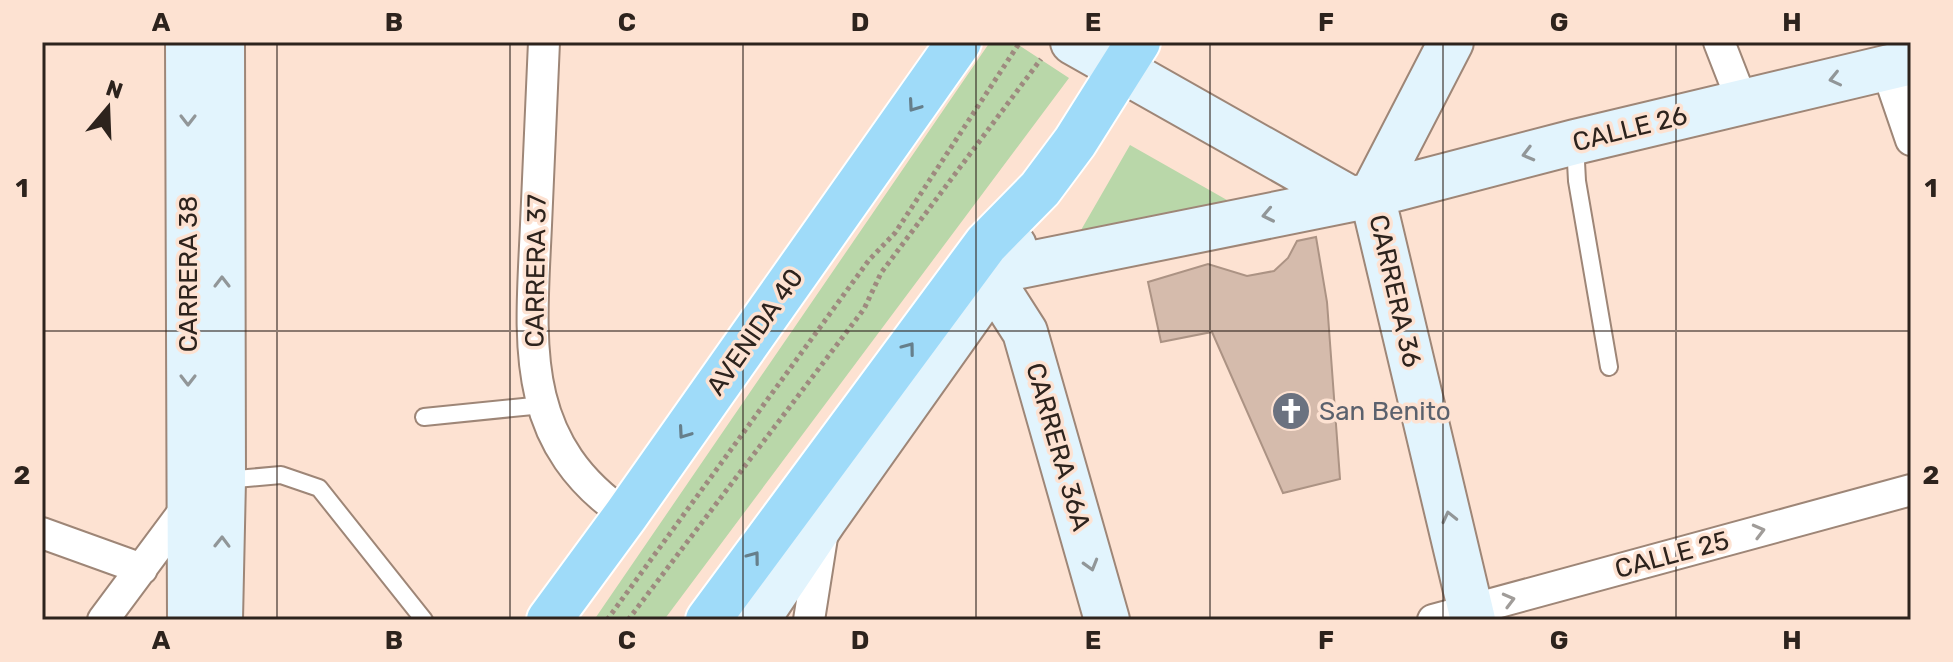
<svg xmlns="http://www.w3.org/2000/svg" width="1953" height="662" font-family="Rubik,sans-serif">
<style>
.green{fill:#b9d7a9}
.building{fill:#d5bbac;stroke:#ac9384;stroke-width:2}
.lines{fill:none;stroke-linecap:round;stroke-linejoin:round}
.lane-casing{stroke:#9e8677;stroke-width:20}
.street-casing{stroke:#9e8677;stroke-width:34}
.secondary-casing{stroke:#9e8677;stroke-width:48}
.highway-casing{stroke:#fff;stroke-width:48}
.path{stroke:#9e8a7f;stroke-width:5;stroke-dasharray:4 4;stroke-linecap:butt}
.lane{stroke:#fff;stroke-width:16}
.street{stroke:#fff;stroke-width:30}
.secondary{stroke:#e2f4fd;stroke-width:44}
.highway{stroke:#9fdbf9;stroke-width:44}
.oneway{stroke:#919698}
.oneway2{stroke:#667f8b}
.oneway3{stroke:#a09c99}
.grid{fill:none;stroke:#2d231d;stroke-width:2;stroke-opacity:0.55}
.labels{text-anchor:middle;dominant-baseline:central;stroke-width:7;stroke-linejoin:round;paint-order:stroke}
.street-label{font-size:26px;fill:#2d231d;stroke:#fde2d2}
.worship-label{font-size:26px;fill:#5b616d;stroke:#fde2d2;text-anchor:start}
.neatline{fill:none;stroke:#2d231d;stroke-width:3}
.grid-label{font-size:26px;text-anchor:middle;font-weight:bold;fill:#2d231d}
</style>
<rect width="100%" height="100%" fill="#fde2d2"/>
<path class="green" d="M 990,42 L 1014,42 L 1069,78 L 664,620 L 594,620 Z
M 1130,145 L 1234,204 L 1077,237 Z"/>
<path class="building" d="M 1316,237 L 1327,302 L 1340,479 L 1283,493 L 1212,332 L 1161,342 L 1148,282 L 1208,264 L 1247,276 L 1274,271 L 1288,258 L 1297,241 Z"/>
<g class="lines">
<defs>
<path id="lane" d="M 1575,143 L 1577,181 L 1609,367
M 424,417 L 543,405
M 225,480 L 281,475 L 319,488 L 424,620"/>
<path id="street" d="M 544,42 C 541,103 539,164 536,225 C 531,340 517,441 626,515
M 1719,42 L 1742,101
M 1886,67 L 1911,140
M 42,533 L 142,569
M 103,620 L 190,503
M 809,620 L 823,531
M 1433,620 L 1911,490"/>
<path id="secondary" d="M 188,42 L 190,620
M 1073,42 L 1349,198
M 1372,195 L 1473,620
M 1372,195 L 1451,42
M 1000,270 L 1372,195 L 1575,142 L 1911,62
M 993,282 L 1025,332 L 1107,620
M 220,620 L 223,480 L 222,42
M 757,620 L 825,519 L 993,282 L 1014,246"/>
<path id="highway" d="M 549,620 L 626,515 L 959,42
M 708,620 L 986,244 L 1040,189 L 1075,142 L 1138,42"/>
</defs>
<use href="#lane" class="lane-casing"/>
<use href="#street" class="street-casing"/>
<use href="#secondary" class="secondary-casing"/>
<use href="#highway" class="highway-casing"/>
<path class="path" d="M 607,620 L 869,260 L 895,233 L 1020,42
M 628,620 L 864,309 L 881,273 L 1041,59"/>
<use href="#lane" class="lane"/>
<use href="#street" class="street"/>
<use href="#secondary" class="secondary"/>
<use href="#highway" class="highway"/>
</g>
<defs><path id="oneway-chevron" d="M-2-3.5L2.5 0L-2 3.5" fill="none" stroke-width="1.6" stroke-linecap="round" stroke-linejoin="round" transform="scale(2)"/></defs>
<g class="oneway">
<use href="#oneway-chevron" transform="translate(1835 79) rotate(167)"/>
<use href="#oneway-chevron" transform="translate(188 120) rotate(90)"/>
<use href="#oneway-chevron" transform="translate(1528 154) rotate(165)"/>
<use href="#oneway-chevron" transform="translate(1268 215) rotate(168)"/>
<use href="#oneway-chevron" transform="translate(222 282) rotate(-90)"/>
<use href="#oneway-chevron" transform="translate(188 380) rotate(90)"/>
<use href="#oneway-chevron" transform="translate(1449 517) rotate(-103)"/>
<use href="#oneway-chevron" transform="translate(222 542) rotate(-89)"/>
<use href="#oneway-chevron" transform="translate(1091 565) rotate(74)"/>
</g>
<g class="oneway2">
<use href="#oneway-chevron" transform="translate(914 106) rotate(125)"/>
<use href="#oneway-chevron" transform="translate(909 348) rotate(-53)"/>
<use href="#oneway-chevron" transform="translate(684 433) rotate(125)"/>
<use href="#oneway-chevron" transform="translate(754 557) rotate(-53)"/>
</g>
<g class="oneway3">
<use href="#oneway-chevron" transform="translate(1759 531) rotate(-15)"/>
<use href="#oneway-chevron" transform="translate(1509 600) rotate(-15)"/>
</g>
<path class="grid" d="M 277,42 L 277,620M 510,42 L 510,620M 743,42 L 743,620M 976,42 L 976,620M 1210,42 L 1210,620M 1443,42 L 1443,620M 1676,42 L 1676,620M 42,331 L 1911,331"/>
<defs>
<symbol id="church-disc" viewBox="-11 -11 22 22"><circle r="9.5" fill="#6b7280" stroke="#fde2d2"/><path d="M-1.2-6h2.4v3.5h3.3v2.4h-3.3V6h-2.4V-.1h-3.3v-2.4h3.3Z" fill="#fff"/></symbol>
</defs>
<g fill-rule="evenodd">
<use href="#church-disc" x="1269" y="389" width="44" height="44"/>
</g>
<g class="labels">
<g class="street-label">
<text transform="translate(1630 129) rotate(-14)">CALLE 26</text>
<text transform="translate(536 271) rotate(-89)">CARRERA 37</text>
<text transform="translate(188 274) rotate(-90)">CARRERA 38</text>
<text transform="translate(1395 291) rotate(77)">CARRERA 36</text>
<text transform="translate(755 332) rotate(-55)">AVENIDA 40</text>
<text transform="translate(1058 447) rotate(74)">CARRERA 36A</text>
<text transform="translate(1672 555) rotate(-15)">CALLE 25</text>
</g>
<g class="worship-label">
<text x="1319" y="411">San Benito</text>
</g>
</g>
<rect width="1953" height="662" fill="none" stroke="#fde2d2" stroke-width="88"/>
<g transform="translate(108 108) rotate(19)" stroke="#fde2d2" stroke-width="6" paint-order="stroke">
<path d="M0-6L14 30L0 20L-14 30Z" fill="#2d231d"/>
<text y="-12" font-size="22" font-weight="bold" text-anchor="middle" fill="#2d231d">N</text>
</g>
<rect x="44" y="44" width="1865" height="574" class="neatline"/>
<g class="grid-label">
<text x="161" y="31">A</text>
<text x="394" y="31">B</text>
<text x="627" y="31">C</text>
<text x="860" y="31">D</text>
<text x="1093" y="31">E</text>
<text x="1326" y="31">F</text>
<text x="1559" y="31">G</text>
<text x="1792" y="31">H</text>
<text x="22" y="197">1</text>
<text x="1931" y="197">1</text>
<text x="22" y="484">2</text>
<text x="1931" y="484">2</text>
<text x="161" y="649">A</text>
<text x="394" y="649">B</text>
<text x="627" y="649">C</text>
<text x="860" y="649">D</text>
<text x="1093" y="649">E</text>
<text x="1326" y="649">F</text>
<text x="1559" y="649">G</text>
<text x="1792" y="649">H</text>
</g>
</svg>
